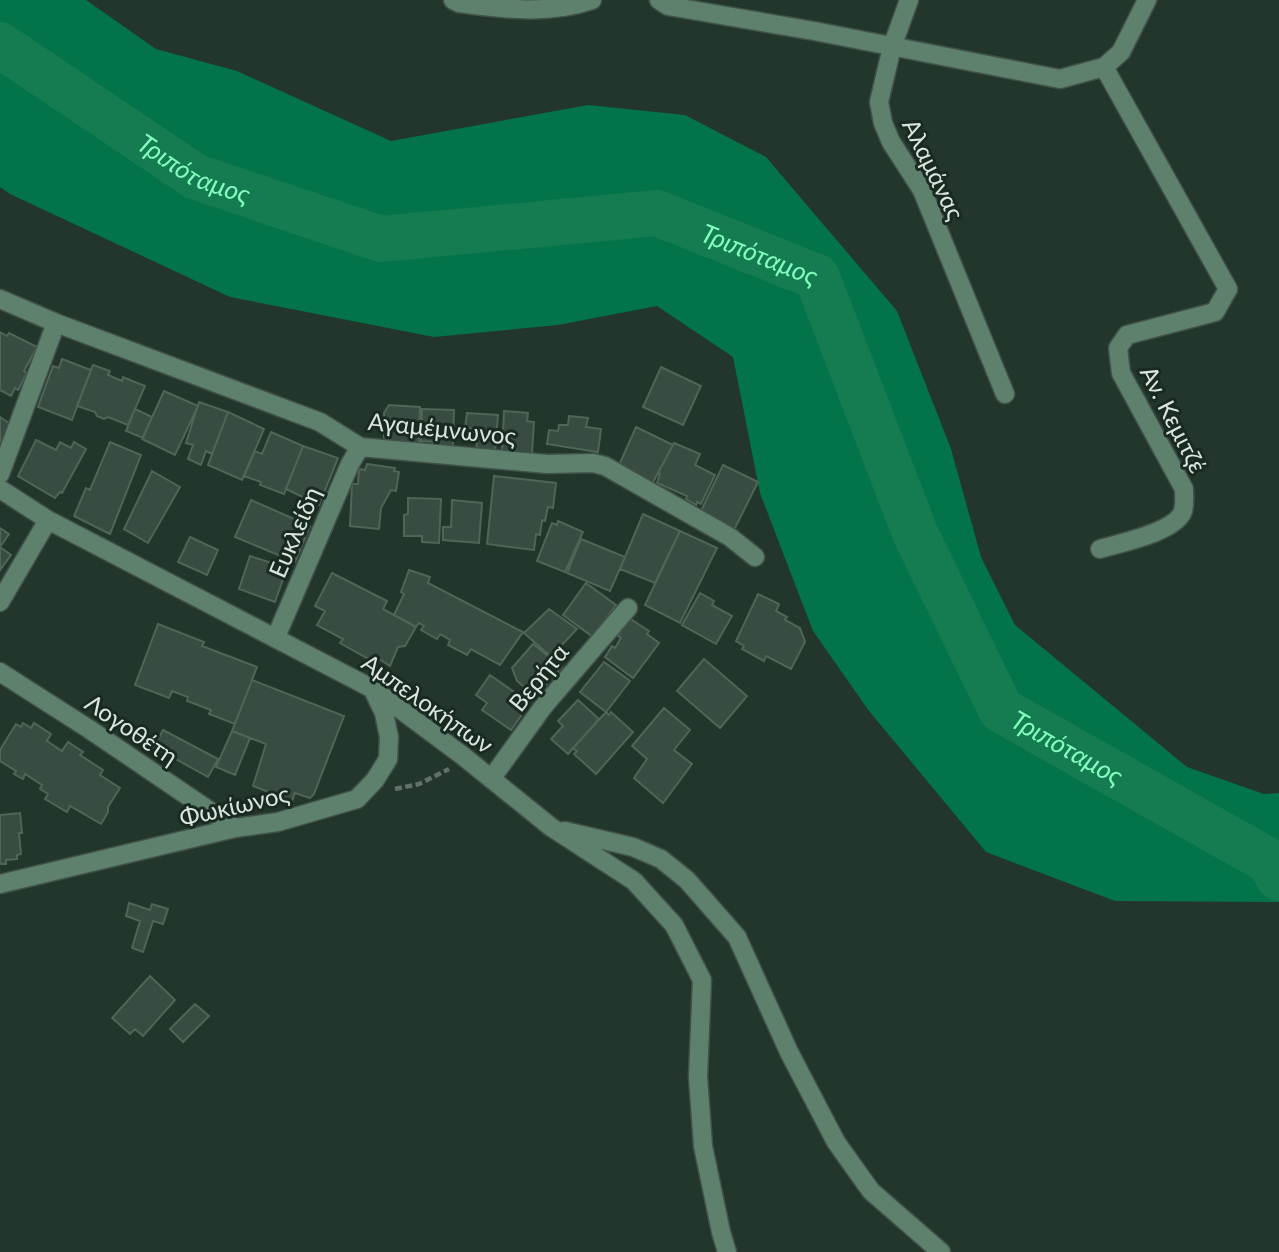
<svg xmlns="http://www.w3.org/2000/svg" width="1279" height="1252" font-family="Lato,sans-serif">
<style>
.forest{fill:#037349}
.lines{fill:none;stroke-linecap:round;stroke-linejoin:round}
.river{stroke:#157b50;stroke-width:46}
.building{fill:#394c41;stroke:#506458;stroke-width:2}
.minor-casing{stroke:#405248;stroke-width:21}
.path{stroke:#617168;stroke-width:4.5;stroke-dasharray:7 3.5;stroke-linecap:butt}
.minor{stroke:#5e816d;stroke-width:18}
.labels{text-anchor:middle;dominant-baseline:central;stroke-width:6;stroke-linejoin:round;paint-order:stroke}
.street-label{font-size:24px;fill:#dbe6df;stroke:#192b21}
.water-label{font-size:26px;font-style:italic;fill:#83fcbe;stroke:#192b21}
</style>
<rect width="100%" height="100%" fill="#23362b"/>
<path class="forest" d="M 0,0 L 86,0 L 156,49 L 237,71 L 391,141 L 588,105 L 685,115 L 766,157 L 897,311 L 951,449 L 981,557 L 1015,625 L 1187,767 L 1264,794 L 1279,793 L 1279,902 L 1115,901 L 986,852 L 869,711 L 813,631 L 760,493 L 733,357 L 657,306 L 558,325 L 434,337 L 230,297 L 10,194 L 0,187 Z"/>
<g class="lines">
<path class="river" id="s1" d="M 0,45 L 196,177 L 381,239 L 657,213 L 817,277 L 915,533 L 1001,710 L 1269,861 L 1279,878"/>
</g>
<path class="building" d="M 0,332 L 7,336 L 9,333 L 37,347 L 24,371 L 27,373 L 18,390 L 15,388 L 11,396 L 0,390 Z
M 62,359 L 91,370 L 72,420 L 38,407 L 53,366 L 59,368 Z
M 93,365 L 110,371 L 108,375 L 122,381 L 123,377 L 145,386 L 128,425 L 108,417 L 104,419 L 97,416 L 95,412 L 77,406 Z
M 661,367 L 701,386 L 683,425 L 643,407 Z
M 164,391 L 198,406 L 175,455 L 142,439 Z
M 199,402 L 228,412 L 212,454 L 206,451 L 201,465 L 188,459 L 193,445 L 186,443 Z
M 389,405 L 420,407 L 419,444 L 384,441 L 384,413 Z
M 135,409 L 152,417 L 143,438 L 126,431 Z
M 422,409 L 454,410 L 453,446 L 436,446 L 436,442 L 421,441 Z
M 504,411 L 528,413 L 527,421 L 534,422 L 532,454 L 502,452 Z
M 228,412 L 264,429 L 242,480 L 208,465 Z
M 467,413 L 498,415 L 495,452 L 476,451 L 478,429 L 465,428 Z
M 569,416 L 588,418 L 586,427 L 601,429 L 598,452 L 547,444 L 549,430 L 558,431 L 559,425 L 568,425 Z
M 0,417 L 12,425 L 0,446 Z
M 636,427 L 673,445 L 652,484 L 619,465 Z
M 271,432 L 303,446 L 284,494 L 260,485 L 261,482 L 244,476 L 255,451 L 262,454 Z
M 36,440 L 56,450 L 60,442 L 71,448 L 74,442 L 86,449 L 62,493 L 60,492 L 55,498 L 18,476 Z
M 110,442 L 141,455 L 110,534 L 74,516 L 86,488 L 90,490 Z
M 674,443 L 700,454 L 695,465 L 715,475 L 701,504 L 697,502 L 696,505 L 686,499 L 687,496 L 657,483 L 660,474 L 658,473 Z
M 303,446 L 338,458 L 319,505 L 286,489 Z
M 367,464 L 395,468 L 394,471 L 399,472 L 396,491 L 391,490 L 381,508 L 379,529 L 350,526 L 352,484 L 358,484 L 359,469 L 365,470 Z
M 723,465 L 758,482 L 734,530 L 700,513 Z
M 152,471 L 180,487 L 148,543 L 124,529 Z
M 494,476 L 556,483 L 553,508 L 548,507 L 545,521 L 542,520 L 540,535 L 536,534 L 534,550 L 487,544 Z
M 408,498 L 441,499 L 439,543 L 422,542 L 422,536 L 404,536 L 404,515 L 408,514 Z
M 251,500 L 310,526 L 295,562 L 235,537 Z
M 452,500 L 482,503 L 479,543 L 443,540 L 443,527 L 451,527 Z
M 643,514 L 680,531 L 655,583 L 620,569 Z
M 558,521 L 583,532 L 565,572 L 537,561 L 552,523 L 557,525 Z
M 0,528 L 9,534 L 0,547 L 11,555 L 0,570 Z
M 680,531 L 717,548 L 680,623 L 645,605 Z
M 190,537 L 218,550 L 207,575 L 178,562 Z
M 581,539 L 625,557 L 610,591 L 567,573 Z
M 250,556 L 287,568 L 275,602 L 239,589 Z
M 409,570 L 430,577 L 428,583 L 523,632 L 500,665 L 471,649 L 467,655 L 448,645 L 450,640 L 440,634 L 437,639 L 421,630 L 424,626 L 419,623 L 416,627 L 394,615 L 404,594 L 401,592 Z
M 332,573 L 387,601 L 383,609 L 416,627 L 405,646 L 398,647 L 390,666 L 376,657 L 374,662 L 340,643 L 343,639 L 317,625 L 325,611 L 315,606 Z
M 586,583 L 616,605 L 593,637 L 563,615 Z
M 700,593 L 714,601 L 712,605 L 732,616 L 716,644 L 682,625 Z
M 758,594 L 779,604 L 776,611 L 787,617 L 785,620 L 800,628 L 805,642 L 791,669 L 766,656 L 764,661 L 742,649 L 744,646 L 736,641 Z
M 549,609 L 577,629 L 557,650 L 564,656 L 557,662 L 524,633 Z
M 629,618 L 649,631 L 647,634 L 659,643 L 633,678 L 605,657 L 612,646 L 615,648 L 621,638 L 618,636 Z
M 158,624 L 204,642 L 202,646 L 257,667 L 235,724 L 209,714 L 211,710 L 187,701 L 188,697 L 172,691 L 169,698 L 135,685 Z
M 533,644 L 562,667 L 539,693 L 534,695 L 517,681 L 512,668 Z
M 704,659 L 747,696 L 720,728 L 677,691 Z
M 604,662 L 630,681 L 606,712 L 580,692 Z
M 490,675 L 530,703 L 511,730 L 482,710 L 487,703 L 476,695 Z
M 252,680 L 344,716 L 314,794 L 310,798 L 295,793 L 292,801 L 253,786 L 266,744 L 232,731 Z
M 578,700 L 599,719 L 568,754 L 551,739 L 563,726 L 558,721 Z
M 664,708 L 690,730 L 674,750 L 692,764 L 663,803 L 634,778 L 647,759 L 632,746 Z
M 606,712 L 609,715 L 611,712 L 633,732 L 596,774 L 574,754 L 577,751 L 573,748 Z
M 23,723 L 31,728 L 34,723 L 51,734 L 47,741 L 62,751 L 68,742 L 83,752 L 80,755 L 103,770 L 100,775 L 120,788 L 108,807 L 108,812 L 101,824 L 70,806 L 67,812 L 45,799 L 48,794 L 40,789 L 42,785 L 25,774 L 23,779 L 14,774 L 16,771 L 0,761 L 0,750 L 16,724 L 21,727 Z
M 163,730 L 218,759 L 208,777 L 154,747 Z
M 232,731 L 250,738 L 235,775 L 216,767 Z
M 20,813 L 22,833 L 19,833 L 21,854 L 17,855 L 17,859 L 6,860 L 6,864 L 0,864 L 0,815 Z
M 129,903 L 150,910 L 152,904 L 168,909 L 163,924 L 153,921 L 143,952 L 132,948 L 140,921 L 126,916 Z
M 150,976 L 175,1000 L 143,1036 L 135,1029 L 130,1034 L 112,1018 Z
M 195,1004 L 209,1016 L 183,1042 L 170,1029 Z"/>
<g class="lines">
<defs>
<path id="minor" d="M 453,0 L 459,3 C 503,9 549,15 592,0
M 659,0 L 668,6 L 814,31 L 1060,79 L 1104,67 L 1121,52 L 1147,0
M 909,0 L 892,47 L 879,102 L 883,123 L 891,142 L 922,190 L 1005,394
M 0,299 L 56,323 L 320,422 L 360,447 L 547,464 L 593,463 L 605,466 L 730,537 L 755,557
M 0,474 L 56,323
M 0,489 L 48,520 L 373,689 L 463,756 L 551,827 L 634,881 L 674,925 L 702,980 L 698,1077 L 703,1146 L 721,1232 L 727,1252
M 1100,549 C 1120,543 1176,532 1183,511 C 1185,504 1184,496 1184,489 L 1121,373 L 1118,348 L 1127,335 L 1215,312 L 1228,289 L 1104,67
M 0,602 L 48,520
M 276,637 L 350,464 L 360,447
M 0,672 L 89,729 L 235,828
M 491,779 L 543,707 L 628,608
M 565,831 L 633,847 L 661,859 L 687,880 L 737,937 L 789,1052 L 836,1142 L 871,1191 L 941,1252
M 0,884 L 235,828 L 278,822 L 357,799 L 375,780 L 388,759 L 389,737 L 384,713 L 374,692"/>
</defs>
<use href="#minor" class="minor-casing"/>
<path class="path" d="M 395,789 L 419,784 L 449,769"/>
<use href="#minor" class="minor"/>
</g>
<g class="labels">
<g class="street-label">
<text transform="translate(934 169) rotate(64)">Αλαμάνας</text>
<text transform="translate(1174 419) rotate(63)">Αν. Κεμιτζέ</text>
<text transform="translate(442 428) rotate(6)">Αγαμέμνωνος</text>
<text transform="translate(294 532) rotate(-67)">Ευκλείδη</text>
<text transform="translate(538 677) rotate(-51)">Βερήτα</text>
<text transform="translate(428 703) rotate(35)">Αμπελοκήπων</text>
<text transform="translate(132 729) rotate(34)">Λογοθέτη</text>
<text transform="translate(234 805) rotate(-13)">Φωκίωνος</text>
</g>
<g class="water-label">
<text stroke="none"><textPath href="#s1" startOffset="231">Τριπόταμος</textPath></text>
<text stroke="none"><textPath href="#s1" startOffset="819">Τριπόταμος</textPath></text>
<text stroke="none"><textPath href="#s1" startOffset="1428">Τριπόταμος</textPath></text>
</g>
</g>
</svg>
